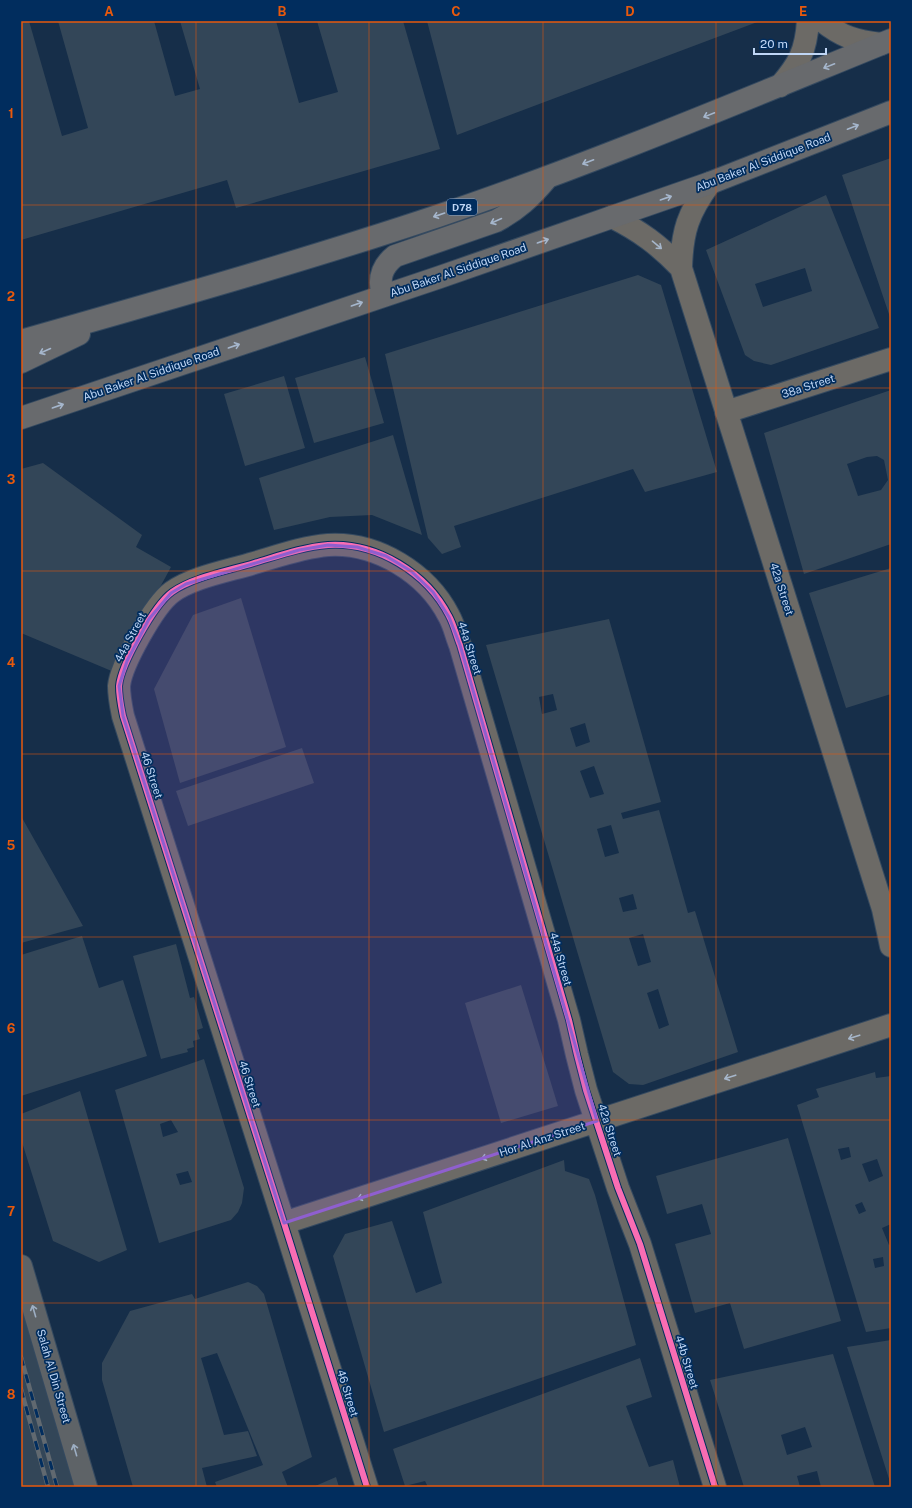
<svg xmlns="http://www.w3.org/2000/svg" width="912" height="1508" font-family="'Public Sans',sans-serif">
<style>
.building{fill:#334658;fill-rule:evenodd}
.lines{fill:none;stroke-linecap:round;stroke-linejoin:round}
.street-casing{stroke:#354a60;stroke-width:24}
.secondary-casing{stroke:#354a60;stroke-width:24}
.primary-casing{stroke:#354a60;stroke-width:24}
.street{stroke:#6c6a66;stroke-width:22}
.secondary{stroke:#5e6367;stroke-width:22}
.primary{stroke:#686a6d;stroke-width:22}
.rail-casing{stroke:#616970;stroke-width:4.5}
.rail{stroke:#012d5e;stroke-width:3;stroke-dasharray:9;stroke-linecap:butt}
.cycleway-casing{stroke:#012d5e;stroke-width:8}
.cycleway{stroke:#f96db3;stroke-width:6}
.oneway{stroke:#a5b6cc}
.oneway2{stroke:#a6b6ca}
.oneway3{stroke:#9daec3}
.marked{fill:#8f5fcf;fill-opacity:0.2;stroke:#8f5fcf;stroke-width:3;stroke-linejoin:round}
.grid{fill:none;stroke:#e8590c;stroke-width:1;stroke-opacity:0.55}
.labels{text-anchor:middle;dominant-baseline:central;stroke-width:3.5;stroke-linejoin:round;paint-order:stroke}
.shield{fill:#012d5e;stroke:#86a3c8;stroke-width:1}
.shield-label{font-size:10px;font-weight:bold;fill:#bfd6f5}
.street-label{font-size:11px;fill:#bfd6f5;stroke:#012d5e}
.neatline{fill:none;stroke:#e8590c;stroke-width:1.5}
.grid-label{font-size:13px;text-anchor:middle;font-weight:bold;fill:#e8590c}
</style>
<rect width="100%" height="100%" fill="#162e49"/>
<path class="building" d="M 21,21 L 29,21 L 62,136 L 88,128 L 58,21 L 154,21 L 175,96 L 200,89 L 180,21 L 276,21 L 299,103 L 338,92 L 317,21 L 403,21 L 440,149 L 236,208 L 227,180 L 21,240 Z
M 427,21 L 760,21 L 457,135 Z
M 891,158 L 891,320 L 842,175 Z
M 826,195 L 879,328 L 771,365 L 754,361 L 745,355 L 706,250 ZM 805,268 L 812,291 L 763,307 L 755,284 Z
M 638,275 L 661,285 L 717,472 L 645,492 L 633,469 L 454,526 L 461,547 L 442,554 L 428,538 L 385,354 Z
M 365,357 L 384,423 L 314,443 L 295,378 Z
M 284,376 L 305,448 L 245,466 L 224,394 Z
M 891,390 L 891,544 L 804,574 L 764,433 ZM 877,456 L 884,460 L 888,480 L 881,490 L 858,496 L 847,464 L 867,457 Z
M 393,435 L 422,535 L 372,515 L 330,517 L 274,530 L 259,478 Z
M 43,463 L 142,535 L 136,547 L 171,567 L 114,672 L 21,633 L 21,469 Z
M 891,568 L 891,694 L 846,708 L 809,593 Z
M 241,598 L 286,747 L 180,783 L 154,689 L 193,615 Z
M 609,619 L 661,802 L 621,813 L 623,819 L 659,810 L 688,913 L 695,911 L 738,1052 L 643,1085 L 629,1084 L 613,1072 L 486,645 ZM 553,694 L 557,710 L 542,714 L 539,697 ZM 585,723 L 590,742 L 576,747 L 570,728 ZM 594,766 L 604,794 L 590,798 L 580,771 ZM 611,825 L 619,853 L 605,857 L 597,829 ZM 633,894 L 637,909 L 623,912 L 619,898 ZM 643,934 L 651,962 L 638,966 L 629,938 ZM 658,989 L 669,1025 L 659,1029 L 647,993 Z
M 302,748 L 314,783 L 188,826 L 176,791 Z
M 21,816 L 83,926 L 21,943 Z
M 82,936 L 99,988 L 123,980 L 147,1056 L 21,1096 L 21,955 Z
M 176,944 L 190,998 L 194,997 L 203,1028 L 197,1030 L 200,1039 L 193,1041 L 194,1047 L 187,1049 L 188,1052 L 161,1059 L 133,956 Z
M 521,985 L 558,1106 L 501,1123 L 465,1003 Z
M 204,1059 L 244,1188 L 242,1203 L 238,1212 L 231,1220 L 159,1243 L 115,1090 ZM 171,1120 L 178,1132 L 163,1137 L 160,1124 ZM 188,1171 L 192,1182 L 180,1185 L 176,1174 Z
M 875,1072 L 876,1078 L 891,1076 L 891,1224 L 882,1228 L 889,1245 L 891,1244 L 891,1328 L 866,1332 L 797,1105 L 819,1097 L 816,1089 ZM 849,1147 L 851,1157 L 841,1160 L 838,1149 ZM 877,1159 L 883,1176 L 869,1182 L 862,1164 ZM 862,1202 L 866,1211 L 859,1214 L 855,1205 ZM 883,1257 L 884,1266 L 875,1268 L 873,1259 Z
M 80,1091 L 127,1250 L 99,1262 L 53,1241 L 21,1139 L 21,1114 Z
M 788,1138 L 841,1321 L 744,1349 L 730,1303 L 695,1313 L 675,1244 L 711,1234 L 702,1204 L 667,1214 L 656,1176 Z
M 564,1160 L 565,1171 L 589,1179 L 595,1195 L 636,1345 L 384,1432 L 333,1256 L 345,1234 L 392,1221 L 416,1293 L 442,1283 L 423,1212 Z
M 248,1282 L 257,1286 L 264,1294 L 312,1457 L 282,1472 L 288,1487 L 217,1487 L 215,1482 L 263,1465 L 217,1353 L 201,1358 L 224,1435 L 248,1431 L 257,1456 L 202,1468 L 207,1487 L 133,1487 L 102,1380 L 102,1363 L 130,1311 L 192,1294 L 195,1299 Z
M 21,1301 L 69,1466 L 74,1487 L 21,1487 Z
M 891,1340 L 891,1485 L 847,1347 Z
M 833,1354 L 875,1487 L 821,1487 L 817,1471 L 797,1476 L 800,1487 L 744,1487 L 710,1380 ZM 805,1427 L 812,1447 L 787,1455 L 781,1435 Z
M 640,1358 L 652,1397 L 626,1406 L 649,1467 L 673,1460 L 680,1487 L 428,1487 L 425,1481 L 405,1486 L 393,1449 Z
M 336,1477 L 339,1487 L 313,1487 Z"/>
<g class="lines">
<defs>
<path id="street" d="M 822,21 C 842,37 855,41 881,44
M 780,86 C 799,64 806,51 808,21
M 710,183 C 688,213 682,231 681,268 L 883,909 L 891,946
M 612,217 C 640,231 659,245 681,268
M 726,412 L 891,359
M 284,1223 L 891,1025
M 367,1487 L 284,1223 L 123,716 C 121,706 119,697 119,686 C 121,665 154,605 172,592 C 193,577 228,571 254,563 C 278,556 303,547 328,545 C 377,542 427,573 449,616 C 454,625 456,635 460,645 L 569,1020 L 577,1055 L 586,1090 L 618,1188 L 640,1244 L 715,1487"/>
<path id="secondary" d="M 21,1266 L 86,1487"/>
<path id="primary" d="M 383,296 C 378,279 381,267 395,256 L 496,221 C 517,210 531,197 546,179
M 21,341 C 161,301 300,262 438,216 C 592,164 741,101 891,40
M 21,362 L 79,334
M 21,418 L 440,277 L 612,217 L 710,183 L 891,112"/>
</defs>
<use href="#street" class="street-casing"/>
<use href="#secondary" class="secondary-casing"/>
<use href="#primary" class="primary-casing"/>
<use href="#street" class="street"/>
<use href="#secondary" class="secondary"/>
<use href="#primary" class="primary"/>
<defs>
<path id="rail" d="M 21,1357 L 57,1487
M 21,1389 L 48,1487"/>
</defs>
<use href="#rail" class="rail-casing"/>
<use href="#rail" class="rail"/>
<defs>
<path id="cycleway" d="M 367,1487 L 284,1223 L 123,716 C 121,706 119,697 119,686 C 121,665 154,605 172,592 C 193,577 228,571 254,563 C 278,556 303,547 328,545 C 377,542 427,573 449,616 C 454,625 456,635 460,645 L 569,1020 L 577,1055 L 586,1090 L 618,1188 L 640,1244 L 715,1487"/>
</defs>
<use href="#cycleway" class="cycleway-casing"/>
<use href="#cycleway" class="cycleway"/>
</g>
<defs><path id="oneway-shaft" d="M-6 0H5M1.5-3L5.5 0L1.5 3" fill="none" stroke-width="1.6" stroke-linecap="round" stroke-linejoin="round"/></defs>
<g class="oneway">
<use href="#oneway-shaft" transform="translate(829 66) rotate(158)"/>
<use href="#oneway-shaft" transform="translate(709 115) rotate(158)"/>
<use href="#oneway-shaft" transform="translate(853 127) rotate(-21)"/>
<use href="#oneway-shaft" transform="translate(588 162) rotate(159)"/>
<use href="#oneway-shaft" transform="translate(666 198) rotate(-19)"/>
<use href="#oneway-shaft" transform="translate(439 215) rotate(161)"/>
<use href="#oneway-shaft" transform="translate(496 221) rotate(156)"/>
<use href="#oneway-shaft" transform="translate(543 241) rotate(-19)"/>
<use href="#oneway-shaft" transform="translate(357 304) rotate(-19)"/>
<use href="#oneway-shaft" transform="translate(234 346) rotate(-19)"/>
<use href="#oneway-shaft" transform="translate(45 351) rotate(156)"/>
<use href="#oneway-shaft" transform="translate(58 406) rotate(-19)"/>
</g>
<g class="oneway2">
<use href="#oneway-shaft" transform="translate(657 245) rotate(40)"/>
<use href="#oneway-shaft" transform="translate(854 1037) rotate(162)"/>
<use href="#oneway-shaft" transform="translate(730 1077) rotate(162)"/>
<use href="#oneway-shaft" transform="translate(487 1157) rotate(162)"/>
<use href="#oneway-shaft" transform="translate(363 1197) rotate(162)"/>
</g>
<g class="oneway3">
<use href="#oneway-shaft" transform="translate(34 1311) rotate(-106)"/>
<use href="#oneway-shaft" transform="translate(75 1450) rotate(-106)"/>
</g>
<path class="marked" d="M 328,545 L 357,547 L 386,556 L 411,571 L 433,592 L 449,617 L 460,645 L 597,1121 L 284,1223 L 123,716 L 119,686 L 127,661 L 149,619 L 171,593 L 186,584 L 299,550 Z"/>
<path class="grid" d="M 196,21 L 196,1487M 369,21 L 369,1487M 543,21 L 543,1487M 716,21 L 716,1487M 21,205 L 891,205M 21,388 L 891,388M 21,571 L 891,571M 21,754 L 891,754M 21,937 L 891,937M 21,1120 L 891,1120M 21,1303 L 891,1303"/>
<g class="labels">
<rect class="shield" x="447" y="199" width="30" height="16" rx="3"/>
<g class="shield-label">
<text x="462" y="207">D78</text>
</g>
<g class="street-label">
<text transform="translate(763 162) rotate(-21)">Abu Baker Al Siddique Road</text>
<text transform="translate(458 270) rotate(-19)">Abu Baker Al Siddique Road</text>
<text transform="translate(151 374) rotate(-19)">Abu Baker Al Siddique Road</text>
<text transform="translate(808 386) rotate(-18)">38a Street</text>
<text transform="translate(782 589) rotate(72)">42a Street</text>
<text transform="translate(130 637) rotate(-62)">44a Street</text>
<text transform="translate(470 648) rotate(72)">44a Street</text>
<text transform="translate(152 775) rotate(72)">46 Street</text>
<text transform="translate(561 959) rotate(74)">44a Street</text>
<text transform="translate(250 1084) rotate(72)">46 Street</text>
<text transform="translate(610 1130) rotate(72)">42a Street</text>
<text transform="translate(542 1139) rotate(-18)">Hor Al Anz Street</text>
<text transform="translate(687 1362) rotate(73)">44b Street</text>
<text transform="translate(54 1376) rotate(74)">Salah Al Din Street</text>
<text transform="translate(348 1393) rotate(73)">46 Street</text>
</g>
</g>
<rect width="912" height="1508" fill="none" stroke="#012d5e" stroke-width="44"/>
<path d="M754 48v6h72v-6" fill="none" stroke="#bfd6f5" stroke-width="2"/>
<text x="760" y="48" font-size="12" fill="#bfd6f5" stroke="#012d5e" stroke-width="3" paint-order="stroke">20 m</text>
<rect x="22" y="22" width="868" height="1464" class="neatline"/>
<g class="grid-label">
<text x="109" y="16">A</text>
<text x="282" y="16">B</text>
<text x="456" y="16">C</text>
<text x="630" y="16">D</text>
<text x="803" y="16">E</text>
<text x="11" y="118">1</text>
<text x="11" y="301">2</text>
<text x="11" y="484">3</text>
<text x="11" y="667">4</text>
<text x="11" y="850">5</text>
<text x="11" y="1033">6</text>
<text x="11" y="1216">7</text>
<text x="11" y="1399">8</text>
</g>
</svg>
